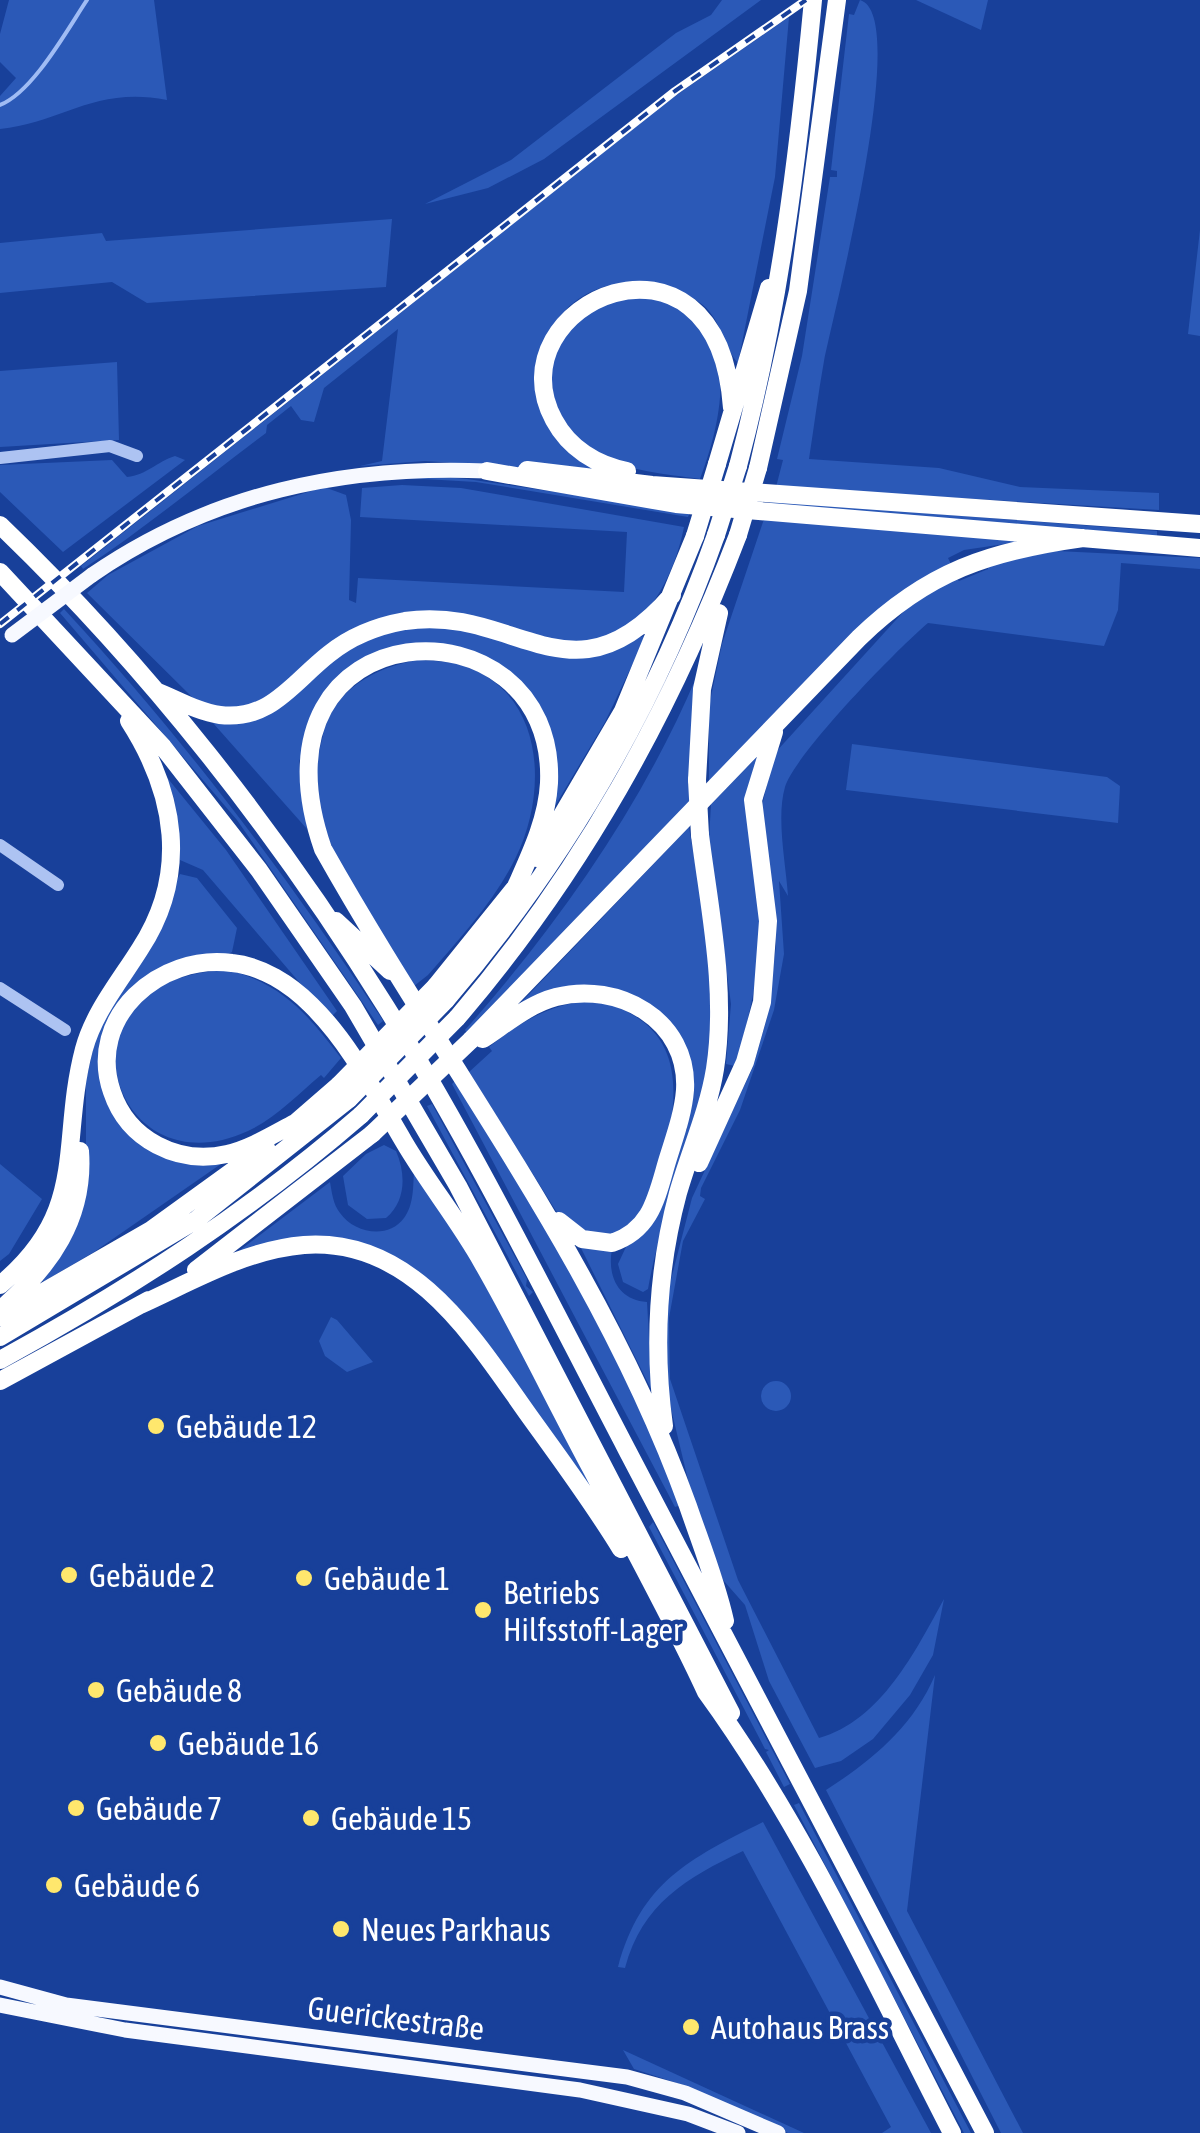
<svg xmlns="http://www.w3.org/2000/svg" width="1200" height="2133" font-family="'Asap Condensed',sans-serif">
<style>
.green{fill:#2b59b7}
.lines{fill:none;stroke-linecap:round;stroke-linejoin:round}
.stream{stroke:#a0bcf4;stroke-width:4}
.minor{stroke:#adc3f2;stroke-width:12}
.major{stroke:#f7f9ff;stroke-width:15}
.highway{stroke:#fff;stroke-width:18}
.rail-casing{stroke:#fff;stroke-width:8}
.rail{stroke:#18409a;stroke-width:4;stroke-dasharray:11;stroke-linecap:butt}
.major-bridge{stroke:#f7f9ff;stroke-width:15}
.highway-bridge{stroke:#fff;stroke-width:18}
.poi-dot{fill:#ffe76d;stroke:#18409a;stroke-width:4}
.labels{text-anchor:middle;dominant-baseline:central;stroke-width:9;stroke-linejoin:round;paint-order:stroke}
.poi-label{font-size:32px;fill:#fff;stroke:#18409a;text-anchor:start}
.street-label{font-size:32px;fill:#fff;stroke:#18409a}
</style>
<rect width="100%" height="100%" fill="#18409a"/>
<path class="green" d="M 9,0 L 154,0 L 167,100 C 94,86 62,123 0,129 L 0,96 L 16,78 L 0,62 L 0,34 Z
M 722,0 L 761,0 L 544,159 L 488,188 L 425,204 L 511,160 L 676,33 L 711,15 Z
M 860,0 C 912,15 833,314 824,361 C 818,394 814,427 809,459 L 939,468 L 1020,487 L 1159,493 L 1159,510 L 776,487 L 783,460 L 777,459 L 802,356 L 830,177 L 837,177 L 837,171 L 831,170 L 849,14 L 854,15 Z
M 916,0 L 988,0 L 981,30 Z
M 789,17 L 775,177 L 738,363 C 723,347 722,321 703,305 C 657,268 576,275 550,333 C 543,350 542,374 538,393 L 601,473 L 425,461 L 360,466 L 382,461 L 398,329 L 324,388 L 314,422 L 301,420 L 291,406 L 267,425 L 266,433 C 205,478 146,528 83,569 L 81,566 L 668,101 Z
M 392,219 L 386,287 L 147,303 L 112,282 L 0,293 L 0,243 L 102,233 L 106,241 Z
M 1200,230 L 1200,336 L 1188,334 Z
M 633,294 C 647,297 665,299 678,306 C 743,338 719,429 700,479 C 667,474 625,471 594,454 C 553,430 535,362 571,325 C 584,311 615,302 633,294 Z
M 117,362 L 119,440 L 0,447 L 0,371 Z
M 175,456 L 185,460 L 63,552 L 0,492 L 0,465 L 112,460 L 127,477 C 147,475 156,462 175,456 Z
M 433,476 L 467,479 L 690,512 L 688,517 L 476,482 L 406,478 Z
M 402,485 L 461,488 L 684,527 C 675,573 644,644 582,643 C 533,643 457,622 407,613 L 248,709 L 206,706 L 194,699 L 87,593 L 108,575 L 198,526 L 324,487 L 346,495 L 351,520 L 349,600 L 356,603 L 358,578 L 624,592 L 627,532 L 360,517 L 362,488 Z
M 770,501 L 1157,531 L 1157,536 L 770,505 Z
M 764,519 L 1038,539 L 964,550 L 948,558 L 951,564 L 709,786 L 709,706 L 722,644 Z
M 1057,551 L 1200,558 L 1200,569 L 1121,563 L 1118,610 L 1104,646 L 928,623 C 898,648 795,754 785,787 C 776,818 786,864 788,896 L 779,881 L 784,954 L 774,1010 L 740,1110 L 701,1188 L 700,1196 L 705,1199 L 683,1241 L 669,1318 L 670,1379 L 738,1580 L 819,1738 C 881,1721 916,1650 944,1599 L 933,1655 L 910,1695 L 873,1739 L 841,1761 L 815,1768 L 769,1681 L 745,1605 L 723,1580 L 695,1509 L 667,1392 L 662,1347 L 667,1295 L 692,1198 L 753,1067 L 767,1018 L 776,946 L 761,810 L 774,754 L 905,610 L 955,577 L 959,581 L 988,569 L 987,564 Z
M 64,609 C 182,736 284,872 380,1016 L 383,1021 L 378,1025 L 237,820 L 60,613 Z
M 455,627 L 536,651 L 646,636 L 605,722 L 546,821 L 551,745 L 500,667 L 456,647 L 412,645 L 356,664 L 317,705 L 299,762 L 307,829 L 213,723 L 234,722 L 333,658 L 390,629 Z
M 418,660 C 433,661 450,661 464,666 C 545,693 548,792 516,857 C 495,901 460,938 428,975 L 414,986 C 376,924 320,855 315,780 C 314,766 320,749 323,735 C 333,690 375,667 418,660 Z
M 696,678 L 689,808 L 468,1035 L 465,1030 C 558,925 641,807 696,678 Z
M 852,744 L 1107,777 L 1120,786 L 1118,823 L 846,790 Z
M 759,755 C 737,814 761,856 761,915 C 761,966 750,1017 735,1066 L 726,1064 L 731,1004 L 709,839 L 711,804 Z
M 165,775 L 226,850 L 337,1011 L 330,1018 L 203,870 L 180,860 L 174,798 Z
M 689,827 C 702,907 725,998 707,1083 C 692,1153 660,1218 648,1289 L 643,1292 L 623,1282 L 618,1264 L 681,1129 L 687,1130 L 682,1047 L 610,990 L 512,1012 Z
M 180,874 L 197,878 L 237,928 L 232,952 C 221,959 207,960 194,963 C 131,976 125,992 101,1049 L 141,1141 L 231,1157 L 94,1252 L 43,1282 L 86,1149 L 86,1080 L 97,1033 Z
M 229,970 C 284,985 308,1015 341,1058 L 324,1078 L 321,1075 C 298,1094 275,1119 248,1131 C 109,1195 45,976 229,970 Z
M 597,1001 C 683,1022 682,1087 663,1159 C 655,1186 648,1224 617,1234 C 593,1242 573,1226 556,1211 L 469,1072 L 492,1051 L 489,1047 C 521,1021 555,1001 597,1001 Z
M 457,1079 L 609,1330 L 681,1505 L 675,1507 L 452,1084 Z
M 432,1104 L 527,1279 L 526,1286 L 533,1292 L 529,1296 L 427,1106 Z
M 384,1145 L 396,1151 C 406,1174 406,1201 386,1218 L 367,1219 L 348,1205 L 343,1176 L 366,1154 Z
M 0,1164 L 42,1199 L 9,1254 L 0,1261 Z
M 414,1171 L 449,1219 L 621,1534 L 470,1324 L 367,1250 L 232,1256 L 330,1182 C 332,1193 333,1204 340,1213 C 354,1233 388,1240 404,1218 C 414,1205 413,1186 414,1171 Z
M 579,1244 L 612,1249 C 607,1276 618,1300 647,1302 L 652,1391 Z
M 331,1317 L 337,1320 L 373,1362 L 347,1372 L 325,1356 L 319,1341 Z
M761 1396a15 15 0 1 1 30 0a15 15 0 1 1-30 0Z
M 653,1522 L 790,1784 L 784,1787 L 766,1752 L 769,1750 L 765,1749 L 649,1527 Z
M 935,1675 L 907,1911 L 1023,2133 L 1001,2133 L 826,1790 C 871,1761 913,1727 935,1675 Z
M 799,1803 L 971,2133 L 964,2133 L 794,1805 Z
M 763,1822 L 931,2133 L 882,2133 L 891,2127 L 743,1851 C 686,1878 642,1904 625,1968 L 618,1967 C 641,1882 689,1859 763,1822 Z
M 623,2050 L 804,2133 L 788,2133 L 686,2086 L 634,2069 Z"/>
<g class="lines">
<path class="stream" d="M 0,105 C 33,92 67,30 87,0"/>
<path class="minor" d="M 0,458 L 110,446 L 137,456
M 0,845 L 58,885
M 0,988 L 65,1030"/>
<path class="major" d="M 92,575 C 211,493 344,465 487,471
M 0,1987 L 66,2005 L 627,2077 L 685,2093 L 778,2133
M 0,2005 L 125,2030 L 580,2090 L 688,2114 L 738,2133"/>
<path class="highway" d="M 717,464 L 769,288
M 738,466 C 779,313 798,158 813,0
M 758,468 L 798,291 L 837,0
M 527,470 L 652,485 L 1200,524
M 487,471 L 676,504 L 1200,548
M 627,471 C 596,465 569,448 554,420 C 491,304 718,202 732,408
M 0,525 C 147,666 278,833 386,1007 C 475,1150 549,1301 627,1450 C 747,1677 866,1905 985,2133
M 0,572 L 163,747 L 259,870 L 353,1006 L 458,1186 L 731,1713
M 156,691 C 176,699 198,712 220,715 C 271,721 293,682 329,654 C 350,637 377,626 405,621 C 516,604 572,711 672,595
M 697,780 L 702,689 L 719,613
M 537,858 L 623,711 L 695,536
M 514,891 C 529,857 547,821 549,783 C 557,592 238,604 323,849 C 447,1070 601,1264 688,1506 C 701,1544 716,1581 725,1621
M 336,921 L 390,971
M 436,986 L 519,883
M 446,1000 C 565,861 655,707 716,535
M 457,1018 C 582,872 670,713 738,535
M 483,1039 C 506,1024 529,1004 556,997 C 618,981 689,1020 685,1090 C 683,1116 673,1141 666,1165 C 656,1200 650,1230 612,1243 L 582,1239 L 559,1221
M 471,1040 L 859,638 C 928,571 990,551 1083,538
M 295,1123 C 274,1134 250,1149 227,1154 C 178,1165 128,1140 112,1092 C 86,1017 160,953 232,963 C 262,966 290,984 311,1005 C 350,1043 376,1095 404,1142 C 428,1183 459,1221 482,1262 C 521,1330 555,1401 592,1470 C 630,1543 671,1616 706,1692 C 805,1828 875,1984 952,2133
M 286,1131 L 339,1085
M 699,1163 L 745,1062 L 762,1002 L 768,921 L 753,800 L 774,732
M 196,1270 L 372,1134
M 0,1285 C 90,1211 59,1144 84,1049 C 94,1012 120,981 140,949 C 189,874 176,794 129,721
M 140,1305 C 193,1281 245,1250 304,1245 C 414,1237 475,1340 530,1417 C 561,1460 593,1503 621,1549
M 1,1309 C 50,1267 85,1218 80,1151
M 0,1317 L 151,1230 L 266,1147
M 0,1337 L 196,1220 L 349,1099
M 0,1360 C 130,1289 249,1212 361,1115
M 0,1381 L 149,1300
M 664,1426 C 653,1346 657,1271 678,1193 C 690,1151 708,1112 715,1069 C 727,991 710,913 700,835"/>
<defs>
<path id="rail" d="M 0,624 L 675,91 L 806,0"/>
</defs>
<use href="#rail" class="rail-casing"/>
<use href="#rail" class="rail"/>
<path class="major-bridge" d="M 12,635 L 92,575"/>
<path class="highway-bridge" d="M 716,535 L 738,466
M 738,535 L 758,468
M 695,536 L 717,464
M 697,780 L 700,835
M 339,1085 L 436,986
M 349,1099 L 446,1000
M 361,1115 L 457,1018
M 372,1134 L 471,1040"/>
</g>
<g class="poi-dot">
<circle cx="156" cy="1426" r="10"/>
<circle cx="69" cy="1575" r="10"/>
<circle cx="304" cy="1578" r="10"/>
<circle cx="483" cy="1610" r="10"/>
<circle cx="96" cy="1690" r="10"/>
<circle cx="158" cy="1743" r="10"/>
<circle cx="76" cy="1808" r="10"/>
<circle cx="311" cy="1818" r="10"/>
<circle cx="54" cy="1885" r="10"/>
<circle cx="341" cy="1929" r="10"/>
<circle cx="691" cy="2027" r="10"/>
</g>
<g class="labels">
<g class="poi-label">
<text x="176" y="1426">Gebäude 12</text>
<text x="89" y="1575">Gebäude 2</text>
<text x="324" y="1578">Gebäude 1</text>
<text x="503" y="1592">Betriebs<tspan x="503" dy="37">Hilfsstoff-Lager</tspan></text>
<text x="116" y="1690">Gebäude 8</text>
<text x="178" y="1743">Gebäude 16</text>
<text x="96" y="1808">Gebäude 7</text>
<text x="331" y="1818">Gebäude 15</text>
<text x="74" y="1885">Gebäude 6</text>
<text x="361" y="1929">Neues Parkhaus</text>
<text x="711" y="2027">Autohaus Brass</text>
</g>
<g class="street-label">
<text transform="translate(396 2018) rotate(7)">Guerickestraße</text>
</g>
</g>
</svg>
